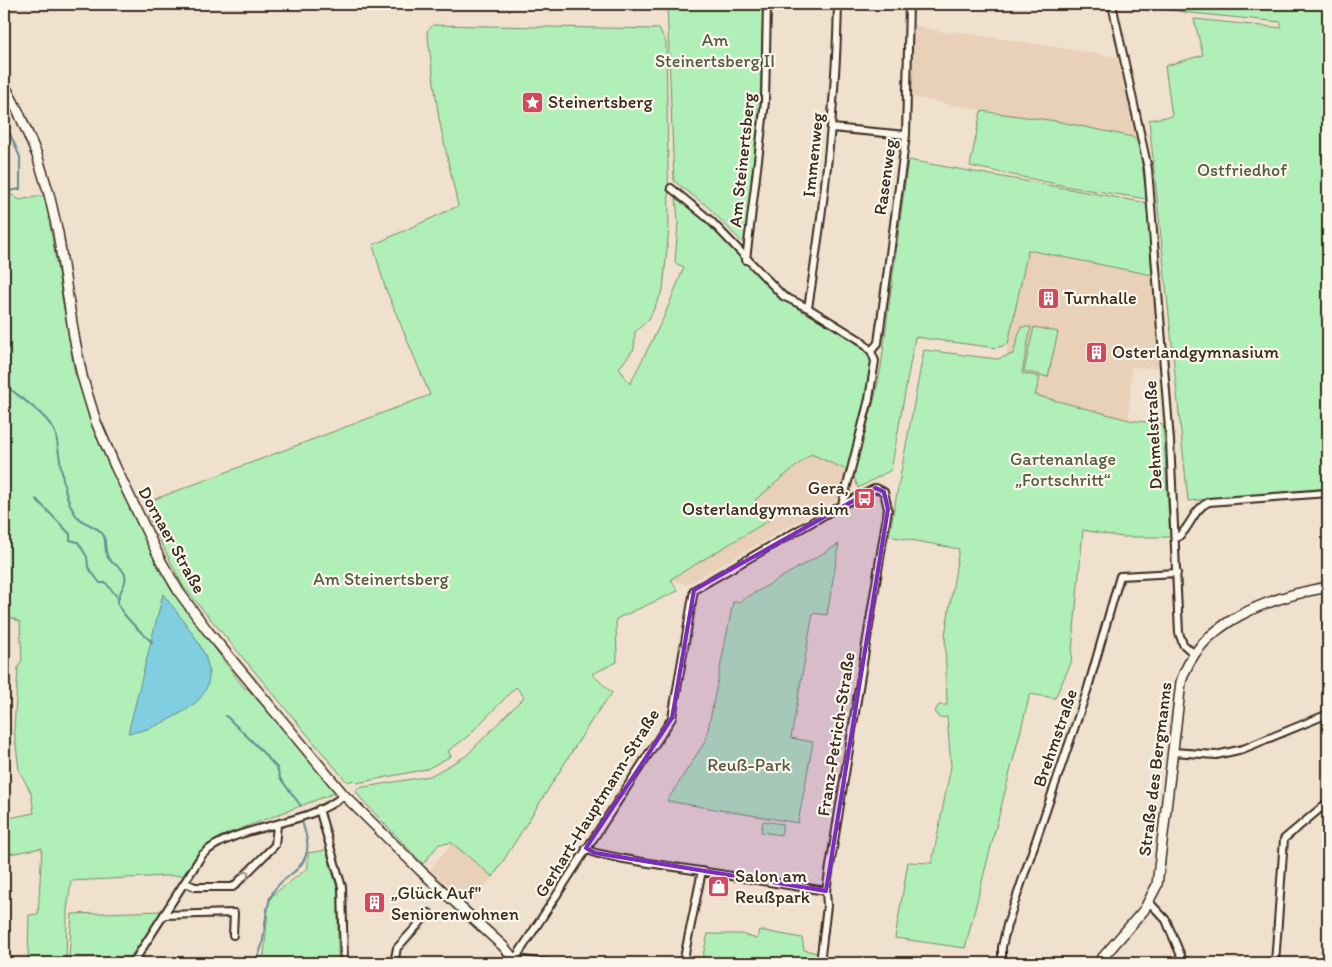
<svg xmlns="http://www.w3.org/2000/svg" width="1332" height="967" font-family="Itim,sans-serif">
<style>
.built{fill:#e8d0b9}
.green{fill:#b0efb7;stroke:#768c6a}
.water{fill:#80cedf;stroke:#648c92}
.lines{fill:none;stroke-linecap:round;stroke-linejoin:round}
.stream{stroke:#648c92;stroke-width:2}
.street-casing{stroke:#3b2a1e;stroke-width:10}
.secondary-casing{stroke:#3b2a1e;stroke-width:12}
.street{stroke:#fbf7ec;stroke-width:6}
.secondary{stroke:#fbf7ec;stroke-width:9}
.oneway{stroke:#9b9085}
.marked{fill:#7b2cbf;fill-opacity:0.2;stroke:#7b2cbf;stroke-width:4;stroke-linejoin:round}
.labels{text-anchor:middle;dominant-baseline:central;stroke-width:4.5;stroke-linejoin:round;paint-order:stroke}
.park-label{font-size:18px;fill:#585b44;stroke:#fbf7ec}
.poi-label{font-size:18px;fill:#3b2a1e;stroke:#fbf7ec;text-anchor:start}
.street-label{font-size:18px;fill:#3b2a1e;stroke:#fbf7ec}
</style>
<rect width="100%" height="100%" fill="#f0e0ce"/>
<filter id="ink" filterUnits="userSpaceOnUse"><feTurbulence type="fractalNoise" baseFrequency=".02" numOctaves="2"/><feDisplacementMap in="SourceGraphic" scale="10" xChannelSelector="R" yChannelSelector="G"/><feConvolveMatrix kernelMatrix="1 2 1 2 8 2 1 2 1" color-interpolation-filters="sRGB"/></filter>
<g filter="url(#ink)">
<path class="built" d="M 912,25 L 952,34 L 953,31 L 1117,57 L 1136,132 L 1133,137 L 1056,121 L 1022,116 L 1022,118 L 911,97 Z
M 1027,250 L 1152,275 L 1159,368 L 1131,367 L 1129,420 L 999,388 Z
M 811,454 L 849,471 L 836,500 L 686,585 L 671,579 L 768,522 L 755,500 Z
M 452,843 L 493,877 L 470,904 L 430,869 Z"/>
<path class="green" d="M 667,4 L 763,4 L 760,99 L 746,246 L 708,207 L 674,181 Z
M 1130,4 L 1166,4 L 1203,9 L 1204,4 L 1328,4 L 1328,488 L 1188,501 L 1149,120 L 1172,116 L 1165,66 L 1203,55 L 1194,19 L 1281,28 L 1281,22 L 1191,13 Z
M 433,25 L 659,29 L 666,42 L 669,227 L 663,290 L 649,319 L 635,332 L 634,349 L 619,368 L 630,384 L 664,317 L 684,267 L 675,263 L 678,222 L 676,196 C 692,209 708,221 722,236 C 743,259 763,285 789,303 C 814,320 862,337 874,365 L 849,471 L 811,454 L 755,500 L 768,521 L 671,579 L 678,591 L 616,619 L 617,662 L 592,674 L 612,693 L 595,715 L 493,877 L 452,843 L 439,844 L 423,864 L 362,800 L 356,791 L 358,788 L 430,776 L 466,756 L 524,697 L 516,687 L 467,737 L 448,751 L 451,756 L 427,769 L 357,783 L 354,780 L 347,782 L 183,586 L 147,515 L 152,508 L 150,501 L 430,395 L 385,287 L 373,245 L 458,206 L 439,119 L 427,31 Z
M 981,111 L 1056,121 L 1133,137 L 1139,144 L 1147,199 L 1070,187 L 970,166 Z
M 908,160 L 1147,203 L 1152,275 L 1028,250 L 1008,344 L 996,348 L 915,337 L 891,470 L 858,488 L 853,473 L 874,401 L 881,367 Z
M 4,190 L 20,200 L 45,195 L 75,375 L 78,374 L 86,404 L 105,454 L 170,588 L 245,689 L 247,688 L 337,792 L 219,837 L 196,858 L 185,875 L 71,881 L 67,910 L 66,963 L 10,963 L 28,961 L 29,915 L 38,914 L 42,848 L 4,855 L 4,819 L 34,813 L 31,793 L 19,770 L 14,729 L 18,668 L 22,659 L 20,622 L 4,614 Z
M 1021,327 L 1031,327 L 1022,373 L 1040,377 L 1035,395 L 1129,420 L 1163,424 L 1170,537 L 1122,537 L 1083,530 L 1071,663 L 1055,698 L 1030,694 L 965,948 L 895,938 L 908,862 L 932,863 L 951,766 L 947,717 L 939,718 L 935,711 L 939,705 L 947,705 L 945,635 L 959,549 L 889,536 L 924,350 L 997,359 L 1013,354 Z
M 1034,327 L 1058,332 L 1048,377 L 1024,371 Z
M 839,544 L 827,615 L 813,613 L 791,738 L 813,742 L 798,823 L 667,801 L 706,740 L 733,602 L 739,602 Z
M 763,821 L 783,824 L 781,835 L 761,832 Z
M 326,850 L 338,891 L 338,963 L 260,963 L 264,955 L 269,898 L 308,868 L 308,853 Z
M 164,911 L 130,957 L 69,958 L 72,914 Z
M 759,930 L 802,938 L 804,950 L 822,954 L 820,963 L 701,963 L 708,934 L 741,934 L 757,939 Z"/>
<path class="water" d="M 163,594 C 190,631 241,680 181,713 C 163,723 148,731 128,733 Z"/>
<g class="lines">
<path class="stream" d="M 4,120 L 20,157 L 20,189 L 4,192
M 4,278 L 8,289 L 7,336 L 10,389 C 25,401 44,413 54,430 C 57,435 57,443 58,448 C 62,470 63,495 75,514 C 82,524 92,524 100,531 C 109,538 102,550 109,559 C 112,564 120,566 123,571 C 131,581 117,592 118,603 C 120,614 144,635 152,642
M 36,499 L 70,534 L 70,540 L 78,542 L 87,557 L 88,567 L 100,583 L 106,583 L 118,598
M 226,716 L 256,745 L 277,768 L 280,778 L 301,806
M 254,963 C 269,942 261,915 273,892 C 281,877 300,874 306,855 C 310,843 305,833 302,821"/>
<defs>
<path id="street" d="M 1112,4 L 1148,169 L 1170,441 L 1179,633 L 1183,644 L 1193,653
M 832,128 L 906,135
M 671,188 L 710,220 L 783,296 L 808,308 L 860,340 L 871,351 L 875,361 L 869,399 L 842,505
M 746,260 L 765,102 L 767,4
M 808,308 C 824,207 836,106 838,4
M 871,351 L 878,343 L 906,135 L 909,4
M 1175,539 C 1190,531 1192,509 1209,502 L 1328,493
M 1173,752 L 1216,755 L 1243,749 L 1328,714
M 319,809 L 342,887 L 344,963
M 586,848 L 595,853 L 624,859 L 826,891
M 186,883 L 195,887 L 233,887 L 275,845 L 277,825
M 1150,903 L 1166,920 L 1184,963
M 165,915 L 234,913 L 233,935
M 515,959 L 672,718 L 694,590 L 842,505 L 876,488 L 884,492 L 888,509 L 826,891 L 827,906 L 820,963
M 515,959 L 547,963
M 133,963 L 202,855 C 234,824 308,827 344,795
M 394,963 L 397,948 L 429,913
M 683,963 L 702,871
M 1002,963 L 1002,947 L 1007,925 L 1087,691 L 1120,576 L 1177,573
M 1275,963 L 1284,839 L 1328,802"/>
<path id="secondary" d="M 4,84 L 18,111 L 37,155 L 49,194 L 58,233 L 74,336 L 82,376 L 96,422 L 115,466 L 161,561 L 179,592 L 207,630 L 344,795 L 421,871 L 504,947 L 517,963
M 1098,963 L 1144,910 L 1157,885 L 1181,682 C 1199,621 1271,597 1328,587"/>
</defs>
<use href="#street" class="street-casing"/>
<use href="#secondary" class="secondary-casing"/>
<use href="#street" class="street"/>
<use href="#secondary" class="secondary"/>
</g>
<defs><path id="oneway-chevron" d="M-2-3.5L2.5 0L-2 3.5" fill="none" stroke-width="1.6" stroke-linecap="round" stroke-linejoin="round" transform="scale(1.25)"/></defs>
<g class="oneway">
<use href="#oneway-chevron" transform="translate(684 646) rotate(-80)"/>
<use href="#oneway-chevron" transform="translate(623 793) rotate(-57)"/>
<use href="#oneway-chevron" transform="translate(246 874) rotate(-45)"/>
</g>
</g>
<path class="marked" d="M 876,488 L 884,492 L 888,509 L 826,891 L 595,853 L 586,848 L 672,718 L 694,590 Z"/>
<defs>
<symbol id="sight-square" viewBox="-11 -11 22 22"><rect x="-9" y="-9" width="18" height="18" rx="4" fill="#d1495b" stroke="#fbf7ec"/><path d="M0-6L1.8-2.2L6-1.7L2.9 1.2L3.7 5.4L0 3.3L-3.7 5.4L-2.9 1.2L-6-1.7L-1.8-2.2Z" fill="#fff"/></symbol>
<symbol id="building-square" viewBox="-11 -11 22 22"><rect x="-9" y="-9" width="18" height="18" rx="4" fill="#d1495b" stroke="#fbf7ec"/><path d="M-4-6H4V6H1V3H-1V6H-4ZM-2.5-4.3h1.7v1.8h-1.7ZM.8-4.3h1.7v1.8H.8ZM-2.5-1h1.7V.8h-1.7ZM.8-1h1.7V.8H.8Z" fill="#fff"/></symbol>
<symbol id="bus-square" viewBox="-11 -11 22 22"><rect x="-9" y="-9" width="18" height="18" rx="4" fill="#d1495b" stroke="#fbf7ec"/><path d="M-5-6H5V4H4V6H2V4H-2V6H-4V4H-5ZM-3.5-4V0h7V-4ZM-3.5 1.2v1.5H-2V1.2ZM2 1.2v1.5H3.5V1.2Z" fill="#fff"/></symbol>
<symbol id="shop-square" viewBox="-11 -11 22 22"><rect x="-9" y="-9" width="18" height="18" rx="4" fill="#d1495b" stroke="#fbf7ec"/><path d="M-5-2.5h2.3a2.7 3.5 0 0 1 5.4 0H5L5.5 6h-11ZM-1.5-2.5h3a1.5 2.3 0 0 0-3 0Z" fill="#fff"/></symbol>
</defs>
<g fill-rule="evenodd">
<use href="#sight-square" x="520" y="90" width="25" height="25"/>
<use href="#building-square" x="1036" y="286" width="25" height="25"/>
<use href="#building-square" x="1084" y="340" width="25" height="25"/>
<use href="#bus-square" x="852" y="486" width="25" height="25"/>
<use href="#shop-square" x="706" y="874" width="25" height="25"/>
<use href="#building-square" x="362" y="890" width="25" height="25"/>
</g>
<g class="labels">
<g class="park-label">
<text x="715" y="40">Am<tspan x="715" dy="21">Steinertsberg II</tspan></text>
<text x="1242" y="170">Ostfriedhof</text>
<text x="1063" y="459">Gartenanlage<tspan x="1063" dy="21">„Fortschritt“</tspan></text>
<text x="381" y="579">Am Steinertsberg</text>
<text x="749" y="765">Reuß-Park</text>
</g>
<g class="poi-label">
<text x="548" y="102">Steinertsberg</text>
<text x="1064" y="298">Turnhalle</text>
<text x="1112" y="352">Osterlandgymnasium</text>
<text x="849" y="488" text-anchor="end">Gera,<tspan x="849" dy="21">Osterlandgymnasium</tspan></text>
<text x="735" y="876">Salon am<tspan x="735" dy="21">Reußpark</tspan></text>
<text x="391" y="893">„Glück Auf"<tspan x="391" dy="21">Seniorenwohnen</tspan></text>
</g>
<g class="street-label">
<text transform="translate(813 155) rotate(-84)">Immenweg</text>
<text transform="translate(742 160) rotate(-84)">Am Steinertsberg</text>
<text transform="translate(885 177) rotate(-82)">Rasenweg</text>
<text transform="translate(1153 435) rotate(-93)">Dehmelstraße</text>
<text transform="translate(172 540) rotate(61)">Dornaer Straße</text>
<text transform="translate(836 734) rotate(-81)">Franz-Petrich-Straße</text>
<text transform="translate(1055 738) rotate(-71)">Brehmstraße</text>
<text transform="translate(1155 769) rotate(-83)">Straße des Bergmanns</text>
<text transform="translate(597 803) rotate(-58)">Gerhart-Hauptmann-Straße</text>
</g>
</g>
<rect width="1332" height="967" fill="none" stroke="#fbf7ec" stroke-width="20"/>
<rect x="10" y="10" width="1312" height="947" fill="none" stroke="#3b2a1e" stroke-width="2" filter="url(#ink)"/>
</svg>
